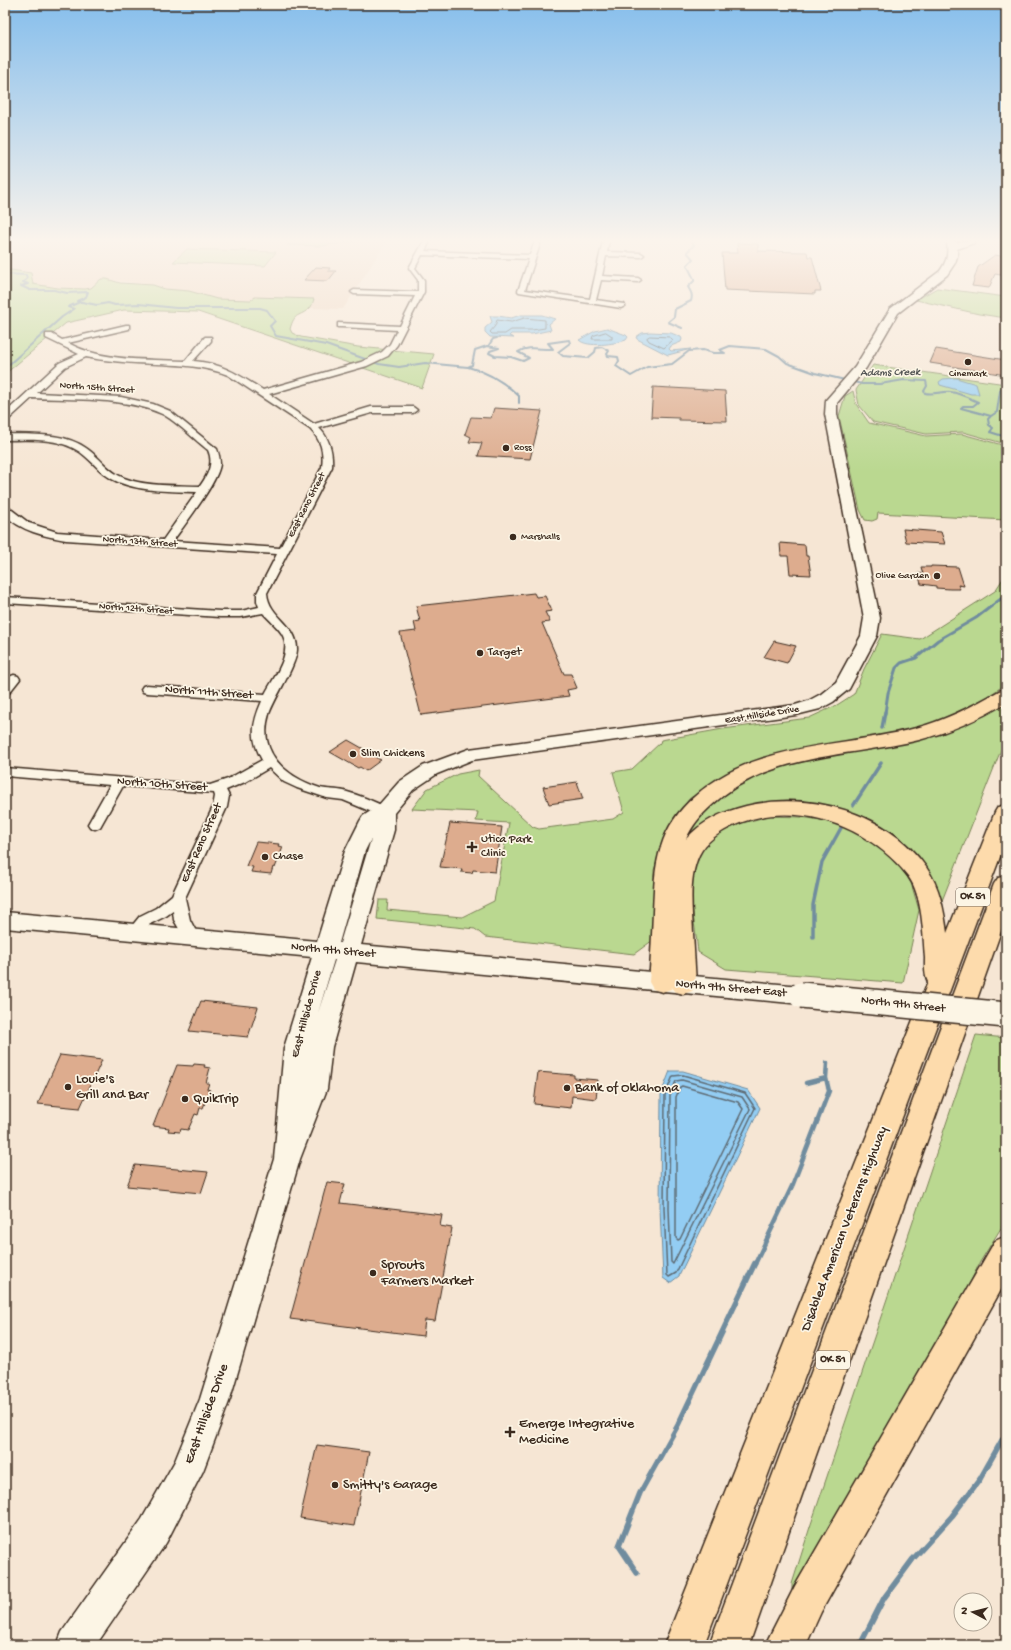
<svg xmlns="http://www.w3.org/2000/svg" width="1011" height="1650" font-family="'Gochi Hand',sans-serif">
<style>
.built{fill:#eed5bf}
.green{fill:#bad890;stroke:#7a8157}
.water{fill:#93cdf3;stroke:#708c9e}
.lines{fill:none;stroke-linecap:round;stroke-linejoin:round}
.shore-far1{stroke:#5e6b73;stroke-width:1}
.shore{stroke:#5e6b73;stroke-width:1.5}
.stream-far4{stroke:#708c9e;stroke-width:2}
.stream-far3{stroke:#708c9e;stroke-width:3}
.stream-far2{stroke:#708c9e;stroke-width:3.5}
.stream-far1{stroke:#708c9e;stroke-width:4.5}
.stream{stroke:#708c9e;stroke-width:5.5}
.building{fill:#ddac8e;stroke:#3b2a1e}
.street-casing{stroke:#3b2a1e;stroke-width:3}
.secondary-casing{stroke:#3b2a1e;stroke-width:3}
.highway-casing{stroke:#3b2a1e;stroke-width:3}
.street{fill:#fcf5e5;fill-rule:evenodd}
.secondary{fill:#fcf5e5;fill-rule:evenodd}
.highway{fill:#fddbac;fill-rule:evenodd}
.secondary-bridge-casing{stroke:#3b2a1e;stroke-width:28;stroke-linecap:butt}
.secondary-bridge{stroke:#fcf5e5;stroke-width:25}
.poi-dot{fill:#3b2a1e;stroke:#fcf5e5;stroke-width:1.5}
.labels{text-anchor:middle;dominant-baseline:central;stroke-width:3.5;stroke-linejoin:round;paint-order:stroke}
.far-poi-label{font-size:10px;fill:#3b2a1e;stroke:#fcf5e5;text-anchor:start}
.far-street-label{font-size:10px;fill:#3b2a1e;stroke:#fcf5e5}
.far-water-label{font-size:11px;font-style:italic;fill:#515353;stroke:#fcf5e5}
.shield{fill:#fcf5e5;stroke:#75675a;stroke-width:1}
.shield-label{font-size:11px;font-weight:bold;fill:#3b2a1e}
.poi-label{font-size:12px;fill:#3b2a1e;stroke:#fcf5e5;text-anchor:start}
.street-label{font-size:12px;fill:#3b2a1e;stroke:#fcf5e5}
.near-poi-label{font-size:14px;fill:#3b2a1e;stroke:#fcf5e5;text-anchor:start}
.near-street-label{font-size:14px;fill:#3b2a1e;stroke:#fcf5e5}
</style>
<rect width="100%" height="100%" fill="#f6e6d4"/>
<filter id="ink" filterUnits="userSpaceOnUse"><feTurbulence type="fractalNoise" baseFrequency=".025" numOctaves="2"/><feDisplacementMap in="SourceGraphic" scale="8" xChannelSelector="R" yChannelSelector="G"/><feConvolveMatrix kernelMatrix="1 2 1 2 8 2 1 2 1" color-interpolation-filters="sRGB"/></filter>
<g filter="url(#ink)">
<path class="built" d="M 5,241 L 387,241 L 343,309 L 310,308 L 314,300 L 217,299 L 189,291 L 165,289 L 153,285 L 101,279 L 91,288 L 85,289 L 44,286 L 33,284 L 32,277 L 25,271 L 5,271 Z"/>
<path class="green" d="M 289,241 L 356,241 L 322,246 L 287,245 Z
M 187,249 L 276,252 L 265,266 L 173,262 Z
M 11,270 L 31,273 L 33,284 L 58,288 L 85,289 L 91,288 L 101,279 L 107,279 L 120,283 L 153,285 L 165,289 L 189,291 L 217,299 L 251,300 L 255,297 L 314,299 C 313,302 312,306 310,308 C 299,318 295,311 290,329 L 292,333 L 301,337 L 358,347 L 434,354 L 422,388 L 198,312 L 124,310 L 66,323 L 5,374 L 5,271 Z
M 937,288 L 1006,297 L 1006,318 L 979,314 L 916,300 Z
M 873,365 L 1006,384 L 1006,444 L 963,432 L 926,434 L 873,422 L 859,405 L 856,390 Z
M 853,391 L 856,404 L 869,423 L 926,436 L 962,434 L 1006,446 L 1006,520 L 878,513 L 877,519 L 872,521 L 865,520 L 860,510 L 839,416 L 845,396 Z
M 1006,574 L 1006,684 L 978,703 L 947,719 L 891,734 L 803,749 L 764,758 L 717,779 L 689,799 L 670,827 L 654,870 L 653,940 L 634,954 L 485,937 L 475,929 L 377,919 L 379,900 L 388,900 L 387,910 L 462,917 L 494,901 L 509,823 L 476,821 L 478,812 L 412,809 L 427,789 L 458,774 L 479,770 L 478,776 L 533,827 L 539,829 L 613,819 L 624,812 L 613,772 L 632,769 L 660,743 L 661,740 L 723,729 L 809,718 L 837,705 L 854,694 L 864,669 L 882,634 L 920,639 L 995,591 Z
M 1006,699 L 1006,737 L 938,911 L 873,827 L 761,806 L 678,845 L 711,798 L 780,763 L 870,748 Z
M 768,816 L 801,817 L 828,821 L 861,834 L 895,858 L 911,883 L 919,910 L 903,983 L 726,969 L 698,952 C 693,902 675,853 732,827 C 743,822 756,820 768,816 Z
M 976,1035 L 1006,1038 L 1006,1220 L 980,1262 L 940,1345 L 792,1593 L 792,1584 L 810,1527 Z"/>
<path class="water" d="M 521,315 L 542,315 L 555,319 L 549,324 L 551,330 L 532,334 L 511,334 L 509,336 L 514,338 L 490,337 L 485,332 L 485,328 L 492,322 L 490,316 L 498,316 L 511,318 Z
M 607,328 L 626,335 L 628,337 L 626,340 C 615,344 587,348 579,340 L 595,331 Z
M 650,332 L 671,333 L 681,337 L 682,339 L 681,342 L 671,346 L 669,349 L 671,351 L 691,349 L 668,355 L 637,339 L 636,337 L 642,333 Z
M 956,378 L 976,384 L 979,394 L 971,394 L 940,385 L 939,382 L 943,379 Z
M 670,1071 L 683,1071 L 748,1090 L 760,1108 L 679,1276 L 670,1283 L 663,1278 L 660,1208 L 661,1094 Z"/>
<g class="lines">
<path class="shore-far1" d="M 525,318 L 545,320 L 545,328 L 532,330 L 511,330 L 505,334 L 492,334 L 490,332 L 495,326 L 497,320 L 511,322 Z
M 606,332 L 612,336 L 612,339 L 592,339 L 593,336 Z
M 650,336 L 670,337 L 673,340 L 664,348 L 649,341 L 647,338 Z"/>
<path class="shore" d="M 683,1075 L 745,1093 L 755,1108 L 676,1273 L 669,1277 L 667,1275 L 664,1208 L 665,1095 L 673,1076 Z
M 682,1080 L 742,1097 L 750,1109 L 673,1264 L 671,1262 L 669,1208 L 670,1096 L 676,1081 Z
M 682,1086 L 738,1102 L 743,1109 L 680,1239 L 678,1240 L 676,1238 L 676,1097 L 680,1087 Z"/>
<path class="stream-far4" d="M 5,274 L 26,275 L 27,279 L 23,282 L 28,284 L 21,286 L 30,290 L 54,290 L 67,293 L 88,292 L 86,297 L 77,301 L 97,305 L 108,303 L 115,305 L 139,304 L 176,308 L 260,308 L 267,310 L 275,321 L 270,326 L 276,336 L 326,345 L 379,364 L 399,367 L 425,363 L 468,367 L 472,365 L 475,350 L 487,346 L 499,348 L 490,351 L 489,353 L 495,356 L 511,357 L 523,361 L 529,358 L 518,352 C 529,345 541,350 553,349 L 548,343 L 569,340 L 570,343 L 558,352 L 563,356 L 588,358 L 595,352 L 596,348 L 602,347 L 609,351 L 607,354 L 608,356 L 618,357 L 619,361 L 616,366 L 631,376 L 647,367 L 672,364 L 689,351 L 703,350 L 713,353 L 725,353 L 720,350 L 730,346 L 766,349 L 779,356 L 787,363 L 815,373 L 862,384 L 880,384 L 904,380 L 926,381 L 927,386 L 924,391 L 925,393 C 934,395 942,391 951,392 C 959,393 971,399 978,402 L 973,406 L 963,406 L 961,408 L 991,416 L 997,412 L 1000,391 L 1002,388 L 1006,387
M 682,328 L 668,322 L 674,317 L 675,309 L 691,301 C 693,295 691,292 688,287 L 694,281 L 694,279 L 687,265 L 693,259 L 687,252 L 694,245 L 691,241
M 489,345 L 493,339 L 497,338
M 468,367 C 488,372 504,382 519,396 L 519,403
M 5,368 L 62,317 L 74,309 L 68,307 L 80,302
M 991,416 L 988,419 L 989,425 L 993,428 L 990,432 L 1006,437"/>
<path class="stream-far3" d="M 885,713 L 888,693 L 896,668 L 901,663 L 916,658 L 938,640 L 976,618 L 1006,595"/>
<path class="stream-far2" d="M 882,728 L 885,712
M 853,806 L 881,763
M 813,937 L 813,905 L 822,862 L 841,828"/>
<path class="stream-far1" d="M 806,1083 L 826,1078
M 755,1264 L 793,1184 L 829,1091 L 826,1078 L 827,1063"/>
<path class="stream" d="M 637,1573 L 619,1546 L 640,1493 L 678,1425 L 755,1263
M 860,1645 L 884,1598 L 913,1559 L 952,1516 L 980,1479 L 1002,1440 L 1006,1441"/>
</g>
<path class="building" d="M 737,243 L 758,244 L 758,251 L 807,252 L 808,257 L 812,257 L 821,291 L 815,291 L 815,294 L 725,290 L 722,253 L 738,253 Z
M 995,255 L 1006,257 L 1006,276 L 995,274 L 989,288 L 972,286 L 978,267 Z
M 316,267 L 330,268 L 328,271 L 336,271 L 328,281 L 304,280 Z
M 936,349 L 1006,360 L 1006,375 L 930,363 Z
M 653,387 L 725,391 L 727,421 L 679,420 L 679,418 L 651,417 Z
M 494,408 L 542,411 L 530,459 L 478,456 L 482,443 L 469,442 L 471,437 L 465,434 L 471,417 L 491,418 Z
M 903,529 L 941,532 L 945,544 L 906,542 Z
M 780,543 L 805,545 L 806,556 L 808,556 L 811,575 L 790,574 L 788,556 L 781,556 Z
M 931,566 L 958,567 L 964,586 L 958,585 L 960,589 L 950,589 L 936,588 L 936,586 L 921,584 L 918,573 L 923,574 L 921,567 L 931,567 Z
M 534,593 L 536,597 L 545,596 L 552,611 L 545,612 L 550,622 L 542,623 L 564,674 L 571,674 L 577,688 L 567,690 L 569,696 L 421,715 L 400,633 L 416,631 L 414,622 L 420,621 L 416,606 Z
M 774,641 L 796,646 L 787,663 L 764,657 Z
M 348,740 L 376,756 L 375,757 L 381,760 L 366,771 L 360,767 L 358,768 L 330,752 Z
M 577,782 L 583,799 L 549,804 L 543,787 Z
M 450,823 L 502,827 L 495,872 L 473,870 L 472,873 L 461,872 L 462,869 L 440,867 Z
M 256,842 L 279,844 L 278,846 L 283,847 L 275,868 L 273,867 L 271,874 L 251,872 L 253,867 L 246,866 Z
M 201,1001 L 258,1007 L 248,1037 L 189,1031 Z
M 60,1055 L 102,1060 L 80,1108 L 38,1104 Z
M 194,1064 L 205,1065 L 204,1067 L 210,1068 L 206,1083 L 209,1083 L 207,1089 L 210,1090 L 203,1108 L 200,1108 L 198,1115 L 195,1114 L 188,1130 L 181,1129 L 180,1132 L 168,1131 L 169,1128 L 153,1126 L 177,1065 L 193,1066 Z
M 538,1072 L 574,1075 L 574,1078 L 598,1080 L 596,1099 L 572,1096 L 571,1108 L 534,1104 Z
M 135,1165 L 208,1172 L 201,1193 L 127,1186 Z
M 327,1182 L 345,1184 L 340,1203 L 442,1215 L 440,1226 L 452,1228 L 435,1321 L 425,1320 L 423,1336 L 290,1319 Z
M 317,1445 L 369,1452 L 354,1526 L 300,1518 Z"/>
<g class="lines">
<defs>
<path id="street" d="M 424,241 L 430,241 L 425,251 L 530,255 L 535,241 L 541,241 L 525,290 L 590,299 L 603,241 L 609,241 L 607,252 L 641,253 L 644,255 L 641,257 L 606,256 L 602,276 L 638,278 L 641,280 L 638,282 L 601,280 L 596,300 L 624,304 L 625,306 L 621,308 L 519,292 L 518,291 L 529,259 L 422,255 L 415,268 L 424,280 L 424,292 L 397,345 L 388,356 L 367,366 L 269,394 L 314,424 L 371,407 L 413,407 L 417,410 L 413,413 L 372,413 L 319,428 C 330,439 333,452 332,467 L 267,593 C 269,618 298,624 297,650 C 296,666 275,697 269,714 C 257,753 286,777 320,788 C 328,790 336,789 344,791 C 359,795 374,801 389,809 L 391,812 L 389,815 L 384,817 L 343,800 L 327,798 L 297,788 L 284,782 L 269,768 L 245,782 L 226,790 L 229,796 L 227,807 L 185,898 L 190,920 L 199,937 L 196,941 L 191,943 L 186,941 L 174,920 L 173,911 L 166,916 L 150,924 L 140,936 L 135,938 L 130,936 L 127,932 L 140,916 L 156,908 L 172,895 L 213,807 L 215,796 L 214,793 L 123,786 L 100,827 L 95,829 L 90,827 L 88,824 L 110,785 L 5,776 L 5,768 L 210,785 L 228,779 L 262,760 C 250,738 252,724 262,701 L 147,693 L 143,692 L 141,689 L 143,686 L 147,685 L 265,694 C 274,677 293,653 282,634 C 277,626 269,620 263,613 L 241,617 L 220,617 L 5,603 L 5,597 L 220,611 L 241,611 L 259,607 L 257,601 L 257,593 L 277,554 L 66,540 C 44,536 21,531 5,515 L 5,506 L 8,507 L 29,523 L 57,532 L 163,540 L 197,492 C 170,491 143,492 118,482 C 102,476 93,461 80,452 C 58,437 30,440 5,440 L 5,434 C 32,435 63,432 86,448 C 100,457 108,472 124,478 C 148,487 175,485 200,486 C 208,475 214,463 208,450 C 196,441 175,420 162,414 C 126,397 72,400 32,398 L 8,420 L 5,421 L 5,413 L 59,363 L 79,354 L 46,338 L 46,334 L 52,334 L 62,340 L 126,325 L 129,325 L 129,329 L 68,343 C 103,362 146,359 185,361 L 205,337 L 211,337 L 211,341 L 193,361 C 222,363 239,375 263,390 L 361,362 L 382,352 L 390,344 L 397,330 L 341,327 L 338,327 L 338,323 L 400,326 L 415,296 L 354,294 L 351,292 L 354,290 L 418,292 L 418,280 L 409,268 ZM 86,357 C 95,359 104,360 113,361 C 151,366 191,361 228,375 L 310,429 C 321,440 324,451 322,467 L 280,548 L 173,541 C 185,524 218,482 220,464 C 220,459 219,454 217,449 L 170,411 L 153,404 L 121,397 L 37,393 L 65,367 Z
M 14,675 L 18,676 L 20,679 L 9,693 L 5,694 C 5,685 4,678 14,675 Z"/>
<path id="secondary" d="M 947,241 L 955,241 L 956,243 L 962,241 L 975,241 L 974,243 L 957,249 L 958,253 L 955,263 L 947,275 L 898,313 L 866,368 L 837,403 L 837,414 L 880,618 L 877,636 L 849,689 L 833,702 L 820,709 L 796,715 L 472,760 L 437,774 L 413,790 L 394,813 L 394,830 L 361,945 L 801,986 L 809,989 L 813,995 L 809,1001 L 801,1004 L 356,962 L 332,1047 L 327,1089 L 300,1159 L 230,1399 L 203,1471 L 166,1543 L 96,1645 L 57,1645 L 62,1632 L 142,1519 L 175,1461 L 200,1399 L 274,1159 L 284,1048 L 312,957 L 5,928 L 5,912 L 317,941 L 345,851 L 360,821 L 363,816 L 377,807 L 399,782 L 423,766 L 469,749 L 795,705 L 808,701 L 821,694 L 836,682 L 861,636 L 864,618 L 825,414 L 826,400 L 855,367 L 890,309 L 940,271 C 948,260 948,253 947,241 ZM 371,839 L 340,943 L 339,943 L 365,851 ZM 334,960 L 335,960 L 318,1013 Z"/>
<path id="highway" d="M 1006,689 L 1006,703 C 979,719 950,732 919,740 C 849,757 767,753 711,806 C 700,816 692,826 686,839 C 702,821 722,812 746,806 C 809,791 887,812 926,867 C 940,887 944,910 947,933 L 995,812 L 998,807 L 1006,805 L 1006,841 L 704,1645 L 664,1645 L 928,982 C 924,975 925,965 925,958 C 923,934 923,896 908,876 C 869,826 795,798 735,825 C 721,831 706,841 699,855 C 688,879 692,908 693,933 C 694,950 695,967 696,984 L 692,991 L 683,994 L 674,991 L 672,987 L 671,989 L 662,992 L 653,989 L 649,982 C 651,959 652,936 653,912 C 654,890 654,868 661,847 C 667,827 679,810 694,797 C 755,741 841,748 916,728 C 946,720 973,706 999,691 Z
M 1006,876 L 1006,917 L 749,1645 L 709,1645 L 994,884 L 998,878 Z
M 1006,1236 L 1006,1281 L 821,1612 L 806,1645 L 765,1645 L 795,1586 L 995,1241 Z"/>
</defs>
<use href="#street" class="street-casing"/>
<use href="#secondary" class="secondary-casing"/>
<use href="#highway" class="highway-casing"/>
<use href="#street" class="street"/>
<use href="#secondary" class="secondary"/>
<use href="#highway" class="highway"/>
<defs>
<path id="secondary-bridge" d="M 801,995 L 1006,1015"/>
</defs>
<use href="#secondary-bridge" class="secondary-bridge-casing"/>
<use href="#secondary-bridge" class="secondary-bridge"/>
</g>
</g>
<linearGradient id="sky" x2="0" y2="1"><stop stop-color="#86beec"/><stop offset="0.51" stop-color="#fbf4ec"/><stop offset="1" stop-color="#fbf4ec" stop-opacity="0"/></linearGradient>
<rect width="1011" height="472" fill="url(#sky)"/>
<g class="poi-dot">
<circle cx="968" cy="362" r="4"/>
<circle cx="506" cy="448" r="4"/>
<circle cx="513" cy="537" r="4"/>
<circle cx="937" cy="576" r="4"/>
<circle cx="480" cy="653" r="4"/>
<circle cx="353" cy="754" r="4"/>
<path d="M470 841h4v4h4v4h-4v4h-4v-4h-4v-4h4z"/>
<circle cx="265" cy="857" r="4"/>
<circle cx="68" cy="1087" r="4"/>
<circle cx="567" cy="1088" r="4"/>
<circle cx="185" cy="1099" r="4"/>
<circle cx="373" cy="1273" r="4"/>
<path d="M508 1426h4v4h4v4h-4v4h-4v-4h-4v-4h4z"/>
<circle cx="335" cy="1485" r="4"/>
</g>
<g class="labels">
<g class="far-poi-label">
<text x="968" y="374" text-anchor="middle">Cinemark</text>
<text x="514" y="448">Ross</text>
<text x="521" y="537">Marshalls</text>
<text x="929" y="576" text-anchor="end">Olive Garden</text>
</g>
<g class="far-street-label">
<text transform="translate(97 388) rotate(4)">North 15th Street</text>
<text transform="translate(307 505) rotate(-63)">East Reno Street</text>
<text transform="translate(140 542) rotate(4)">North 13th Street</text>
<text transform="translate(136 609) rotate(4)">North 12th Street</text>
<text transform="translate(762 715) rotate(-9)">East Hillside Drive</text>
</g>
<g class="far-water-label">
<text transform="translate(890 373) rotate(-1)">Adams Creek</text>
</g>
<g class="shield">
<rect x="956" y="888" width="34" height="18" rx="3"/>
<rect x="816" y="1351" width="34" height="18" rx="3"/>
</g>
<g class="shield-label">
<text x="973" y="897">OK 51</text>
<text x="833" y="1360">OK 51</text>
</g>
<g class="poi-label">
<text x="488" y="653">Target</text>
<text x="361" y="754">Slim Chickens</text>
<text x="481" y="840">Utica Park<tspan x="481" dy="14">Clinic</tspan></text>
<text x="273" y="857">Chase</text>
</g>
<g class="street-label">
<text transform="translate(209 693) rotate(4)">North 11th Street</text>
<text transform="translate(162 785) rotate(4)">North 10th Street</text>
<text transform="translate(202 843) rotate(-66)">East Reno Street</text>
<text transform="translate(333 951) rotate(5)">North 9th Street</text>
<text transform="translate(731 989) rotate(5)">North 9th Street East</text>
<text transform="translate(903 1005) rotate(6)">North 9th Street</text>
<text transform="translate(307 1014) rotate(-75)">East Hillside Drive</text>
</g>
<g class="near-poi-label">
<text x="76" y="1079">Louie's<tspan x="76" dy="16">Grill and Bar</tspan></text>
<text x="575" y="1088">Bank of Oklahoma</text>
<text x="193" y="1099">QuikTrip</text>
<text x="381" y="1265">Sprouts<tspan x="381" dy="16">Farmers Market</tspan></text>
<text x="519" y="1424">Emerge Integrative<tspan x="519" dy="16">Medicine</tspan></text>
<text x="343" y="1485">Smitty's Garage</text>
</g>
<g class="near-street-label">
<text transform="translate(845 1229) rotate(-69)">Disabled American Veterans Highway</text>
<text transform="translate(207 1414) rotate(-70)">East Hillside Drive</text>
</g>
</g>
<rect width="1011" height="1650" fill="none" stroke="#fcf5e5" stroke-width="20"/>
<rect x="10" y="10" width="991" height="1630" fill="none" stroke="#3b2a1e" stroke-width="1.5" filter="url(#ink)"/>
<g transform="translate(973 1612) rotate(277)"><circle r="19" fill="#fcf5e5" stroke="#afa495"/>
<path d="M0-3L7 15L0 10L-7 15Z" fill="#3b2a1e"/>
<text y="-6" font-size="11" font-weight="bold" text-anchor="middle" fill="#3b2a1e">N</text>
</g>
</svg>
